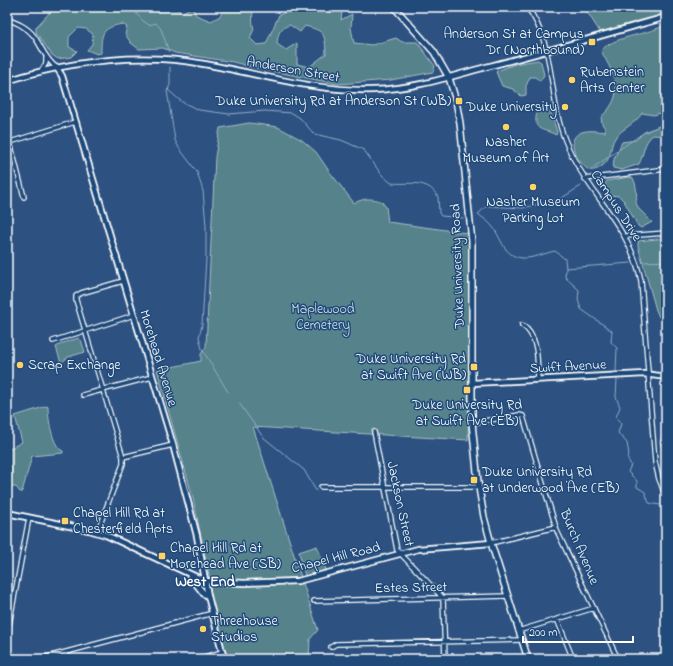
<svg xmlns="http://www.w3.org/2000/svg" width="673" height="666" font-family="'Indie Flower',sans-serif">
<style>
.green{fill:#55828b;stroke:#aac0c5;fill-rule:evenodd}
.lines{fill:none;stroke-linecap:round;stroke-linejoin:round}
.stream{stroke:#94aeca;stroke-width:1}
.minor-casing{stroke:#fff;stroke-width:6}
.tertiary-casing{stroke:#fff;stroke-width:8}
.secondary-casing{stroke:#fff;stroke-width:8}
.minor{stroke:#1f4a7a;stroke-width:3.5}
.tertiary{stroke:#1f4a7a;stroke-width:4.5}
.secondary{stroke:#1f4a7a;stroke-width:5}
.poi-dot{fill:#ffd166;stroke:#1f4a7a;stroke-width:1.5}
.labels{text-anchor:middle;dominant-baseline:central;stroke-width:3;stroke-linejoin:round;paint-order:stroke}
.poi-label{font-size:14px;fill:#fff;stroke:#1f4a7a;text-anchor:start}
.street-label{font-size:14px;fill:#fff;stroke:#1f4a7a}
.park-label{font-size:14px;fill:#d4e0e2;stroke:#1f4a7a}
.neighbourhood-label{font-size:15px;font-weight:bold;fill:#fff;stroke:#1f4a7a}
</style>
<rect width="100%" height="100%" fill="#2d5181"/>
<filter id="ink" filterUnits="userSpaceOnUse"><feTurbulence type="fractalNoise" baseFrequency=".025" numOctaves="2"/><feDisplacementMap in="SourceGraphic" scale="8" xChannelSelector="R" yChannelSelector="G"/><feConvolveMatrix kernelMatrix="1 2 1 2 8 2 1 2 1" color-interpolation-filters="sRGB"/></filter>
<g filter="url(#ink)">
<path class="green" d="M 55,7 L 176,7 L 181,13 L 192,7 L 196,15 L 211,21 L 220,16 L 225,7 L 252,7 C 254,15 251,21 254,29 L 250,38 L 257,45 L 266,44 L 279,15 L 286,12 L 288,7 L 348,7 L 342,12 L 341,20 L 352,14 L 351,28 L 354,43 L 372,45 L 396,38 L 402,42 L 417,42 L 435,66 L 433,72 L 391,80 L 337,84 L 256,68 L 233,62 L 175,53 L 163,48 L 139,49 L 131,43 L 125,34 L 127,27 L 122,24 C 102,28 101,33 101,53 L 97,54 L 87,50 L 92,44 L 93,34 L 86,29 L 78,28 L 69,37 L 69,47 L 77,51 L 71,57 L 58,59 L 52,55 L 36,32 L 36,27 ZM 290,25 L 300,32 L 305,26 C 325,31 325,34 326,54 L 309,67 L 297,64 L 297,43 L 286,50 L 277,44 C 278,34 279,28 290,25 Z
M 584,7 L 666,7 L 666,13 L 600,32 Z
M 663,26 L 666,33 L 666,111 L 654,115 L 642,113 C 636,124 622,128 615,138 C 609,147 613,159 601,167 C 598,169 593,171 589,170 C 580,165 565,142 578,134 C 585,129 597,131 605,132 L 605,128 L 602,124 L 601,117 C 626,95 615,76 601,51 C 611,37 646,35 663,26 Z
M 538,60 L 541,62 L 544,75 L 540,81 L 535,77 L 530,77 L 526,86 L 526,95 L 521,96 L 513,89 L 502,86 L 496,72 L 497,71 L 515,64 Z
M 549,107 L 557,132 L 556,135 C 544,128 532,133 537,112 L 540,109 Z
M 249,123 L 278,127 L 302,140 L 316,152 L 329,171 L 354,203 C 365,198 370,198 381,201 L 386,207 L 388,222 L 467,233 L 469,235 L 471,291 L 468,440 L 253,427 L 318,630 L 310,639 L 309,659 L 227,659 L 210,593 L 209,575 L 193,498 L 157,370 L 201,361 L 201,354 L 206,347 L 215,157 L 220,128 Z
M 666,123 L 666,136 L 653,135 C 643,142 644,155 639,164 L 622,170 L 613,168 L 614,159 L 622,142 L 636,140 L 643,133 Z
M 629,177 L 633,178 C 637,186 637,194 636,203 L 639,209 L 652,222 L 641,228 L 638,226 L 624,201 L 619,196 L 609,195 L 605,184 L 607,181 Z
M 666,238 L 666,318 L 659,317 L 656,310 L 638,246 L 638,241 Z
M 79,338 L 81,340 L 85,352 L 68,357 L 61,363 L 56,347 L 63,343 Z
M 47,406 L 48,407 C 48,417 52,447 63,451 L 63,453 L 32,456 L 22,492 L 20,492 L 16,487 L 7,487 L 7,450 L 22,442 L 15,416 Z
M 665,429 L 666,465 L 660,442 Z
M 317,546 L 326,570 L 305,576 L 299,552 Z"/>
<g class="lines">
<path class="stream" d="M 131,7 L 142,20 L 149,25 L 156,23 L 161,29 L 169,52
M 170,67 L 170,85 L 167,91 L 175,140 L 179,148 L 197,172 L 203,191 L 206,226 L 206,258 L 202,325 L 199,337 L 202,349 L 228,392
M 169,89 L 168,90 L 182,102 L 199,110 L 229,114 L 265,111 L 292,113 L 300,118 L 314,134 L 341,140 L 364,150 L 381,174 L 391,183 C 408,185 428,178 438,197 L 439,213 L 441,216 L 463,218
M 591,169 L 646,131 L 666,124
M 581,186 L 560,199 L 523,208 L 487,206 L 478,214 C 483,218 489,222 492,226 C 502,238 503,256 522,258 C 532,259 545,253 555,251 L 565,259 L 566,268 L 631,263
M 644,262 L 666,261
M 566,268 L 565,277 L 579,290 L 578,300 L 581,309 L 612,331 L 611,342 L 617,348 L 616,371
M 617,379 L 616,397 L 620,407 L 616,417 L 621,424 L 618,433 L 627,443 L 629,455 L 627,458 L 631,465 L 628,472 L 637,481 L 637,487 L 645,492 L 649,503 L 660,505
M 239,403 L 263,437 L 304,470 L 316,491"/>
<defs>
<path id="minor" d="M 527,7 C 556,45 548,97 565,140 C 585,192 630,224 641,281 L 655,462 L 659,479 L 666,497
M 7,19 C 17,23 27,27 34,36 C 42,47 45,59 57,68
M 42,70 L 46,63 L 46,58
M 10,142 L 24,197
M 7,143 L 75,122
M 585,179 L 666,169
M 626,236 L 666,233
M 522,325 C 540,337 537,362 538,380
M 53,341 L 134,315
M 83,395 L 152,377
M 472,423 L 519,415 L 523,416 L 557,531 L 618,659
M 374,432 L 397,550 L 443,598 L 445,659
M 123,457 L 173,445
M 321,487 L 479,487
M 97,532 L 123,464 L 123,457 L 76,300 L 76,296 L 81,293 L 123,281
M 491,543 L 556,527
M 314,601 L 508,596
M 557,619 L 573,659
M 518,631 L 594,608
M 7,636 L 29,518
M 331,647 L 336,644 L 521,640
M 65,653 L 67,659
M 40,659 L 213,613
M 198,659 L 222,652"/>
<path id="tertiary" d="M 57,68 L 62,76 L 173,445 L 197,536 L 208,596 L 224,659
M 7,81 C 71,61 138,52 204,64 C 261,74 315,92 374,90 C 414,89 452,76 490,66 C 549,51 607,34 666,17
M 472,383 L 645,374 L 666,377
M 7,513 L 89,530 L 106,535 L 205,581 L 244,583 L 298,581 L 418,549 L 491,543
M 190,576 L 204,594 L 208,596"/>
<path id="secondary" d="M 394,7 L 434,52 L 449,78 L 456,101 L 460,123 L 472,242 L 472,423 L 478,482 L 484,517 L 491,543 L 528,659"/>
</defs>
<use href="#minor" class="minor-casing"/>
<use href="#tertiary" class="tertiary-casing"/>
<use href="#secondary" class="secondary-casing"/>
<use href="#minor" class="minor"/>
<use href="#tertiary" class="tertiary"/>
<use href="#secondary" class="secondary"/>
</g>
</g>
<g class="poi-dot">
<rect x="588" y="38" width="8" height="8" rx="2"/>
<circle cx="572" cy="80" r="4"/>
<rect x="455" y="97" width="8" height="8" rx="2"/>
<circle cx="565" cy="107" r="4"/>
<circle cx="506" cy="127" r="4"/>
<circle cx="533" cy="187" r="4"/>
<circle cx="20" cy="365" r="4"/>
<rect x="470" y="363" width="8" height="8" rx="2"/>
<rect x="463" y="386" width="8" height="8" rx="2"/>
<rect x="470" y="476" width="8" height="8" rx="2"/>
<rect x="61" y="517" width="8" height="8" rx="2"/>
<rect x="158" y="552" width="8" height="8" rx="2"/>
<circle cx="203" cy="629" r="4"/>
</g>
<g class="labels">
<g class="poi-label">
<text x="584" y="34" text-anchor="end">Anderson St at Campus<tspan x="584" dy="16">Dr (Northbound)</tspan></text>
<text x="580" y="72">Rubenstein<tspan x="580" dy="16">Arts Center</tspan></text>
<text x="451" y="101" text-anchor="end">Duke University Rd at Anderson St (WB)</text>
<text x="557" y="107" text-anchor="end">Duke University</text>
<text x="506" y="142" text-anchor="middle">Nasher<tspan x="506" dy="16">Museum of Art</tspan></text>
<text x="533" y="202" text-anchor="middle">Nasher Museum<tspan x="533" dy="16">Parking Lot</tspan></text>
<text x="466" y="359" text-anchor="end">Duke University Rd<tspan x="466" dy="16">at Swift Ave (WB)</tspan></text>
<text x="28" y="365">Scrap Exchange</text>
<text x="467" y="405" text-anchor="middle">Duke University Rd<tspan x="467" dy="16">at Swift Ave (EB)</tspan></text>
<text x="482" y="472">Duke University Rd<tspan x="482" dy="16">at Underwood Ave (EB)</tspan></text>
<text x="73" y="513">Chapel Hill Rd at<tspan x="73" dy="16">Chesterfield Apts</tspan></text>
<text x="170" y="548">Chapel Hill Rd at<tspan x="170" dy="16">Morehead Ave (SB)</tspan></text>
<text x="211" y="621">Threehouse<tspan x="211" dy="16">Studios</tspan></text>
</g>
<g class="street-label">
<text transform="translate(293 70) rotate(10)">Anderson Street</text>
<text transform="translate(616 206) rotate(57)">Campus Drive</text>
<text transform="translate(458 266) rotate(-92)">Duke University Road</text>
<text transform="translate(158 358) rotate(73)">Morehead Avenue</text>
<text transform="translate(568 367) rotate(-3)">Swift Avenue</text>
<text transform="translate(400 504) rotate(78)">Jackson Street</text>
<text transform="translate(579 547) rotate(67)">Burch Avenue</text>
<text transform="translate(336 558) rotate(-14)">Chapel Hill Road</text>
<text transform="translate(411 588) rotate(-1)">Estes Street</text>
</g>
<g class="park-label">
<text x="323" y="309">Maplewood<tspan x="323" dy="16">Cemetery</tspan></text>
</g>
<g class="neighbourhood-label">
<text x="205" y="582">West End</text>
</g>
</g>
<rect width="673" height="666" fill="none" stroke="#1f4a7a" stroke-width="24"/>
<rect x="12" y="12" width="649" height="642" fill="none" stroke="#fff" stroke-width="1.5" filter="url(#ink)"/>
<path d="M523 636v6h110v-6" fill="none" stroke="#ffffff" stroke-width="2"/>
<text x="529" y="636" font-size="12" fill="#ffffff" stroke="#1f4a7a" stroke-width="3" paint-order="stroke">200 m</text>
</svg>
